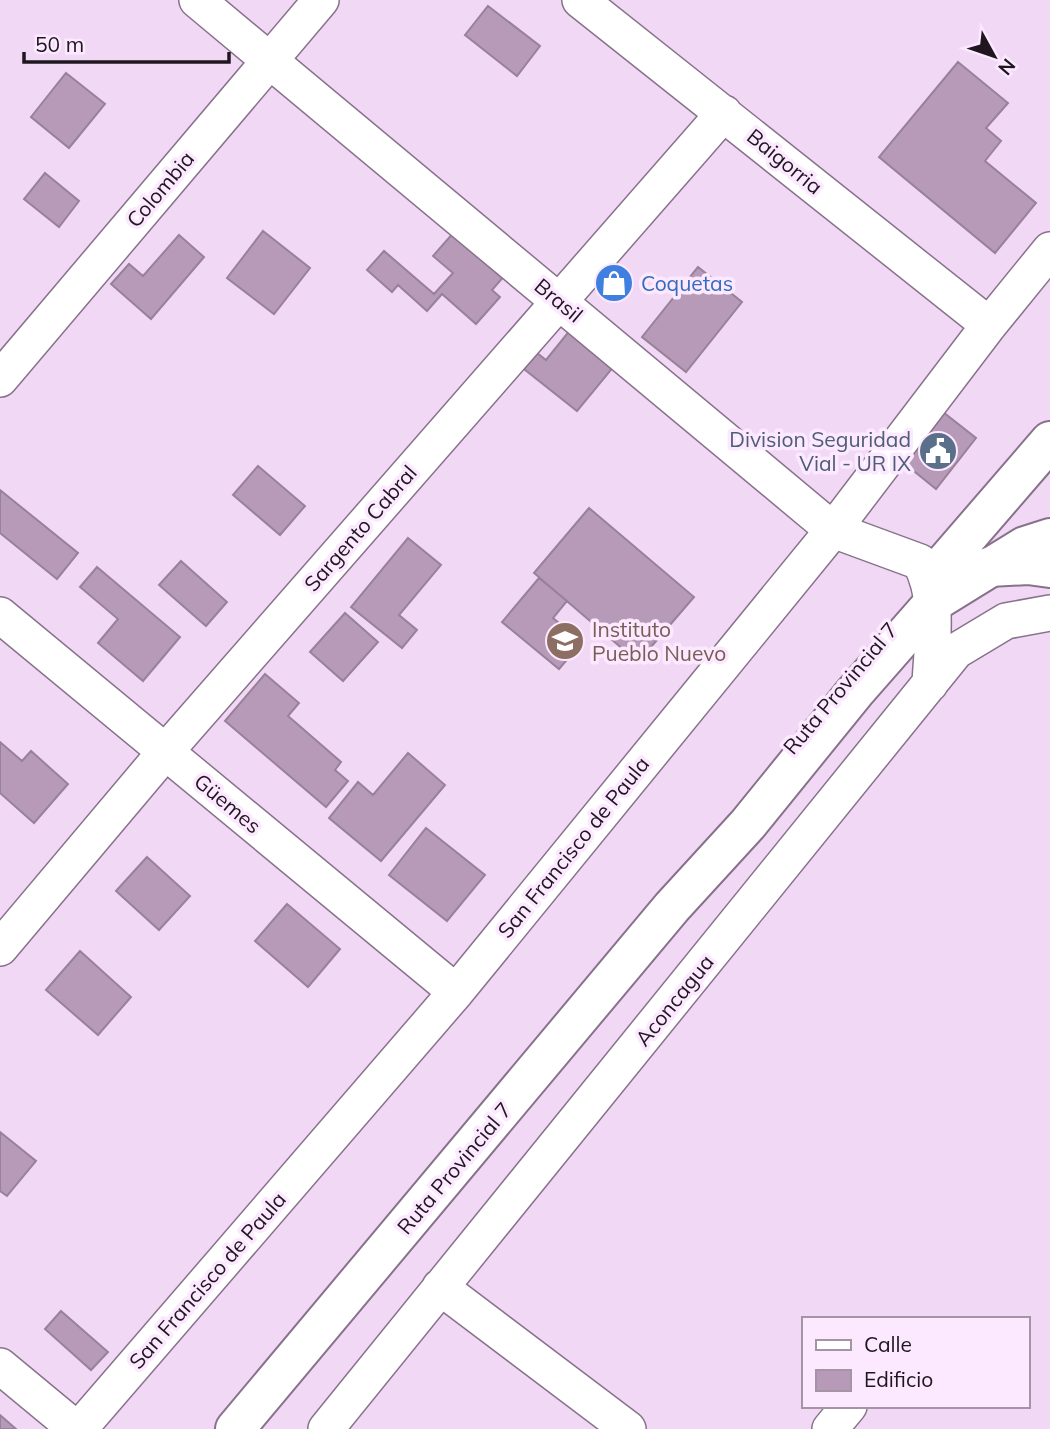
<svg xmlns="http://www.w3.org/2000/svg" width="1050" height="1429" font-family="Mulish,sans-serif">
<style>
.building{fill:#b79ab8;stroke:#99819a;stroke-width:2}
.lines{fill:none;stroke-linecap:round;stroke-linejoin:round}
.minor-casing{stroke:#88728b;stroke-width:38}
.major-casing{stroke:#88728b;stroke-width:42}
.highway-casing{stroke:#88728b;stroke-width:42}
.minor{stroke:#fff;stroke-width:35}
.major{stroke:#fff;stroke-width:38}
.highway{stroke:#fff;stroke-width:38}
.labels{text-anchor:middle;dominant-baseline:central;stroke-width:7;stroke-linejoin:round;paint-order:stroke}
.street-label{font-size:21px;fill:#1f1620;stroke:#fce8ff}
.shop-label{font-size:21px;fill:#366cbe;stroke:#fce8ff;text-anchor:start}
.service-label{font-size:21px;fill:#4e5e75;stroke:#fce8ff;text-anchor:end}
.education-label{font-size:21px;fill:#785e54;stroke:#fce8ff;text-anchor:start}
</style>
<rect width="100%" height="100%" fill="#f1d9f5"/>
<path class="building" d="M 488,6 L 540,46 L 517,76 L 465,35 Z
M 958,62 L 1008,103 L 986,128 L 1001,141 L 985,161 L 1036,203 L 995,253 L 879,157 Z
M 66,73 L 105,104 L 69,148 L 31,117 Z
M 45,173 L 79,201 L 59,227 L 24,199 Z
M 263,231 L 310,268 L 274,314 L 227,278 Z
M 455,231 L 505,275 L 492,290 L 500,297 L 476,324 L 442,294 L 427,311 L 398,285 L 392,292 L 367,270 L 384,251 L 434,294 L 453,273 L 433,256 Z
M 179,235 L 204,257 L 151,319 L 111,284 L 129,264 L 143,276 Z
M 698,267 L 742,302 L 686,372 L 642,337 Z
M 571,329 L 615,365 L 577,411 L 524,369 L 537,353 L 546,360 Z
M 943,412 L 976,438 L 936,489 L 904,463 Z
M 258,466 L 305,506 L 280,535 L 233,495 Z
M 0,490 L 78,553 L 57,579 L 0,533 Z
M 589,508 L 694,597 L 638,662 L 534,573 Z
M 408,538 L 441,565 L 399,615 L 417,630 L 402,648 L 351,607 Z
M 181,561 L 227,602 L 206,626 L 159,585 Z
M 97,567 L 180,637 L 143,681 L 98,643 L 118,619 L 80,587 Z
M 539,578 L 567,601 L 553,618 L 582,642 L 559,669 L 502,622 Z
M 345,613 L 378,642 L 343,681 L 310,652 Z
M 265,674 L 299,703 L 288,716 L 341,762 L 335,770 L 348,781 L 326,807 L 225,721 Z
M 0,742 L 22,761 L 31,751 L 68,784 L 34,823 L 0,793 Z
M 408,753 L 445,785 L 381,861 L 329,818 L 358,782 L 373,795 Z
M 426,828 L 485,875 L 447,921 L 389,875 Z
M 147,857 L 190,896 L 159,930 L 116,891 Z
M 287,904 L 340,949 L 308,987 L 255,941 Z
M 80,951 L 131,997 L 98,1035 L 46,990 Z
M 0,1132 L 36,1161 L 7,1196 L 0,1191 Z
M 61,1311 L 108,1352 L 91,1370 L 45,1329 Z
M 0,1415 L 16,1429 L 0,1429 Z"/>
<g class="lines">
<defs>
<path id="minor" d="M 197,0 L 833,530 L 920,562 C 940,600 932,642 930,684
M 580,0 L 989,325
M 0,379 L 321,0
M 0,615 L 456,992
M 0,948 L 166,751 L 724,113
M 440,1287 L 628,1429
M 0,1366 L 76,1429
M 79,1429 L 456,992 L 833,530 L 989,325 L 1050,250
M 326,1429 L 956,651 L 1006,621 L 1050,613
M 830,1429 L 849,1406"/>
<path id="major" d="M 235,1429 L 672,907 L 748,824 L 855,692 L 934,602 L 1025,546 L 1050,538"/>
<path id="highway" d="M 989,567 L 1028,565 L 1050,568
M 930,580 L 1050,441"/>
</defs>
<use href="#minor" class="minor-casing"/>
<use href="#major" class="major-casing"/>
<use href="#highway" class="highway-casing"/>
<use href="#minor" class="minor"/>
<use href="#major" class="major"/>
<use href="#highway" class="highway"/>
</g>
<defs>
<symbol id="shop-disc" viewBox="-11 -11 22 22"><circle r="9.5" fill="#3f7fe0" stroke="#fce8ff"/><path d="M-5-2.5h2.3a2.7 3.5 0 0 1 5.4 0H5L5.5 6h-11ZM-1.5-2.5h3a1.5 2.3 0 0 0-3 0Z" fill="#fff"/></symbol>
<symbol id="civic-disc" viewBox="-11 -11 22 22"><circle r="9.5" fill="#5c6f8a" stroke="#fce8ff"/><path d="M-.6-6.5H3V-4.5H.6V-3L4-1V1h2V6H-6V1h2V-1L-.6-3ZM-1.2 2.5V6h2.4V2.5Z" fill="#fff"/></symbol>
<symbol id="school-disc" viewBox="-11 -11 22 22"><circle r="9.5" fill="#8d6e63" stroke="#fce8ff"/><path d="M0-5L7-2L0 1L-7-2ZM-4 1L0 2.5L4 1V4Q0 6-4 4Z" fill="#fff"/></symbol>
</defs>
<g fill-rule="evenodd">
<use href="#shop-disc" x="592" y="261" width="44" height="44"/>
<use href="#civic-disc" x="916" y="429" width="44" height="44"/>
<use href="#school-disc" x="543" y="619" width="44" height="44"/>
</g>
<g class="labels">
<g class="street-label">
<text transform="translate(785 161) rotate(39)">Baigorria</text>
<text transform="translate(160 189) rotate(-50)">Colombia</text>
<text transform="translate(559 300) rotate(40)">Brasil</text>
<text transform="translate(360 528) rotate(-49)">Sargento Cabral</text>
<text transform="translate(840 688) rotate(-50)">Ruta Provincial 7</text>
<text transform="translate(228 803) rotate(40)">Güemes</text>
<text transform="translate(573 847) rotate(-51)">San Francisco de Paula</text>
<text transform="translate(674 1000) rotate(-51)">Aconcagua</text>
<text transform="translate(454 1168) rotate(-50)">Ruta Provincial 7</text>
<text transform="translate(207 1280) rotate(-49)">San Francisco de Paula</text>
</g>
<g class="shop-label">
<text x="641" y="283">Coquetas</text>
</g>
<g class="service-label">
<text x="911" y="439">Division Seguridad<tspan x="911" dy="24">Vial - UR IX</tspan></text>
</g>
<g class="education-label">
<text x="592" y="629">Instituto<tspan x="592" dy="24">Pueblo Nuevo</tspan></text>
</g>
</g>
<rect x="802" y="1317" width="228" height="91" fill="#fce8ff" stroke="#a494a6" stroke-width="2"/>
<rect x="816" y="1340" width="35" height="10" fill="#ffffff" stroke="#a494a6" stroke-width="2"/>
<text x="864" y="1352" font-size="21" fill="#1f1620">Calle</text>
<rect x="816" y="1370" width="35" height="21" fill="#b79ab8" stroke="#a494a6" stroke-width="2"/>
<text x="864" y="1387" font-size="21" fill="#1f1620">Edificio</text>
<g transform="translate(994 56) rotate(130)" stroke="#fce8ff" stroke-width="5" paint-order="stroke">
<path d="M0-5L12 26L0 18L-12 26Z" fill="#1f1620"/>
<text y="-10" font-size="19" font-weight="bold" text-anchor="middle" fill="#1f1620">N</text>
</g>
<path d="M24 52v10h205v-10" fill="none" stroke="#1f1620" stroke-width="3.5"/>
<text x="35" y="52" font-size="21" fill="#1f1620" stroke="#fce8ff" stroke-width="5" paint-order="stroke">50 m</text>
</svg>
